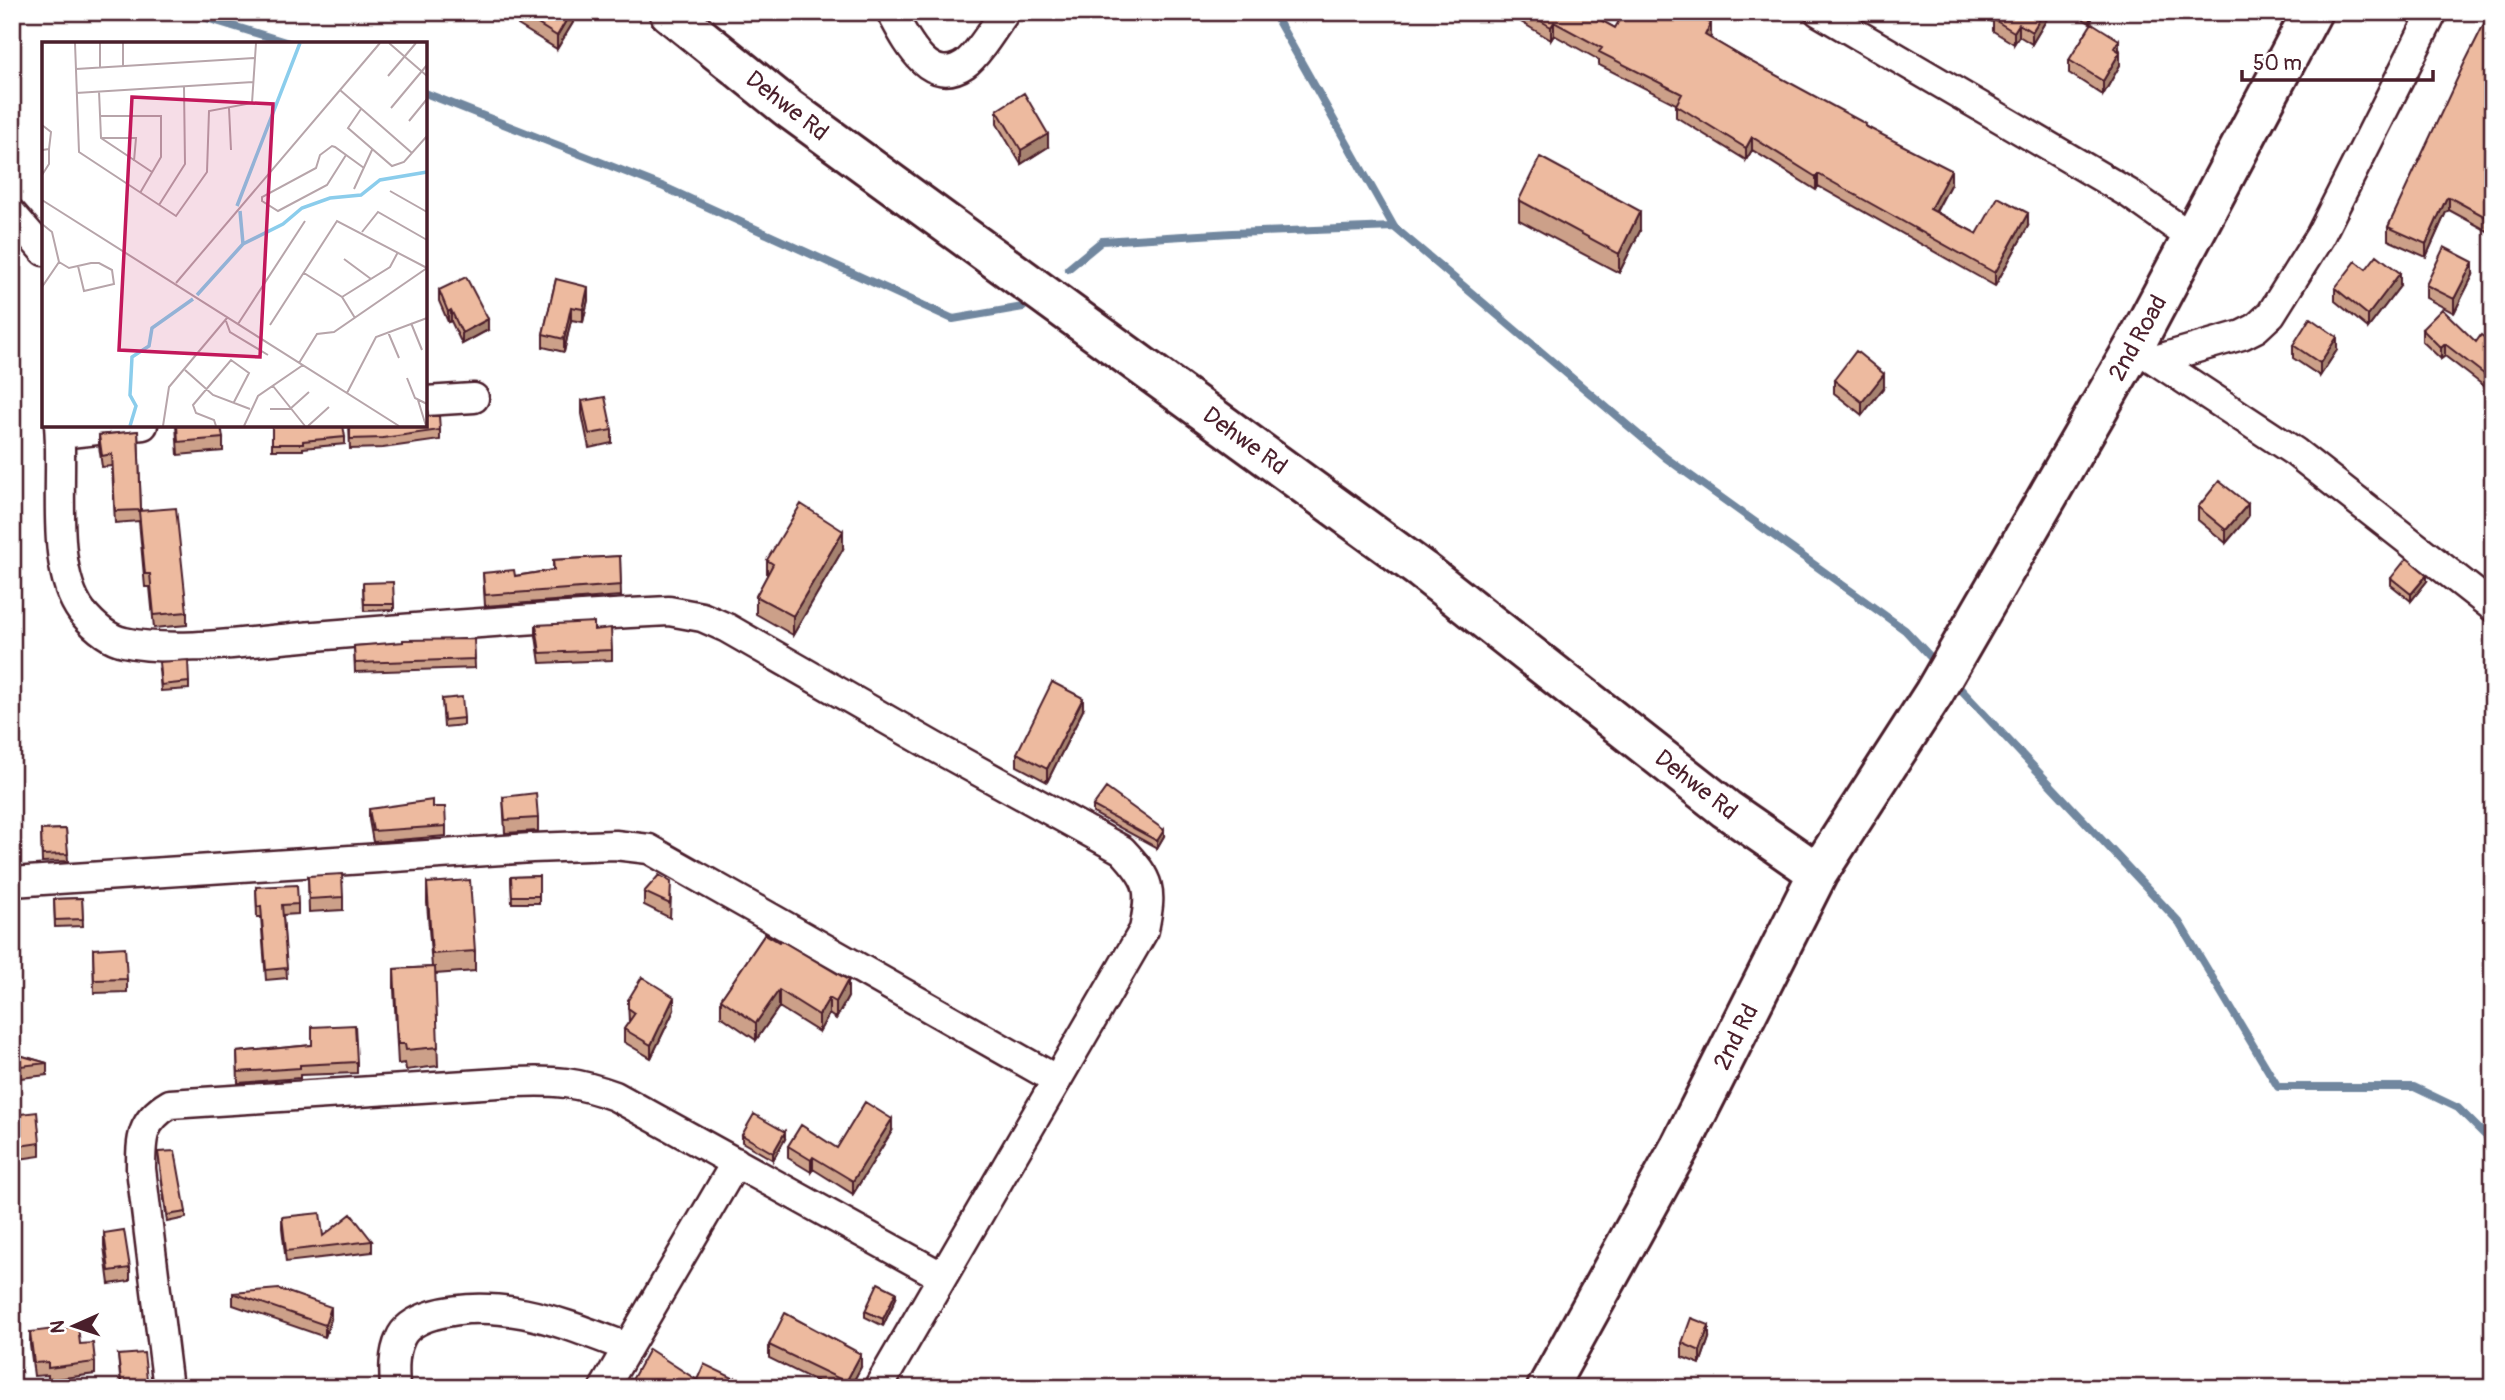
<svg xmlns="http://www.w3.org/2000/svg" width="2505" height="1400" font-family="Pangolin,sans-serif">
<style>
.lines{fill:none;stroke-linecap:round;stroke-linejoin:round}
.stream{stroke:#71879f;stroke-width:8}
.street-casing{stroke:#4a1f2b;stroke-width:33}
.secondary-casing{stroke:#4a1f2b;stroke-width:44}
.street{stroke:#fff;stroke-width:28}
.secondary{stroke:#fff;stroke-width:38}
.wall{fill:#cca089;stroke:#4a1f2b;stroke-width:2}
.shaded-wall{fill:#a6826f;stroke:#4a1f2b;stroke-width:2}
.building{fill:#edba9f;stroke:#4a1f2b;stroke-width:2}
.labels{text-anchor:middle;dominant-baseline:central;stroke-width:5;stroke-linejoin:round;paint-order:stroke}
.street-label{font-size:24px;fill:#4a1f2b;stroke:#fff}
.inset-river{fill:none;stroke:#8bcdec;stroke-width:3.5}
.inset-road{fill:none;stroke:#b7a5aa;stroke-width:2}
.view{fill:#c2185b;fill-opacity:0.15;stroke:#c2185b;stroke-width:3.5}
.inset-edge{fill:none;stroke:#4a1f2b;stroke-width:3.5}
</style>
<rect width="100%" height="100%" fill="#fff"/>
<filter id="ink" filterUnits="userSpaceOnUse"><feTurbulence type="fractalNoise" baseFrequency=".0143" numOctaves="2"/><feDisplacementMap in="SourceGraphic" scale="14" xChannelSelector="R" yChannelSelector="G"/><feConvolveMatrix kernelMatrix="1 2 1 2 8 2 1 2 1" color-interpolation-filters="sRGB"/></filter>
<g filter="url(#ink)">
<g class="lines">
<path class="stream" d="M 187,12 L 292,44
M 1273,12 L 1394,227 L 1666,458 L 1905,630 L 1938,665
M 425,93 L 664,187 L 953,319 L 1023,307
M 1068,269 L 1102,241 L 1232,233 L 1394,227
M 1954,682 L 2179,922 L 2278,1087 L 2414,1087 L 2458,1108 L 2493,1143"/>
<defs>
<path id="street" d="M 891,12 C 905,37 928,89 965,64 C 977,56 996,25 1005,12
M 1819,12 L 2130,194 L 2192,238
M 12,214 L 44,251
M 2146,354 L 2295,452 L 2493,607
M 2155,360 L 2242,335 L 2256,328 L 2271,314 L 2320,236 L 2433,12
M 425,401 L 474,398
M 59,425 C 64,479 49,568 82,612 C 93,625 108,639 124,642 C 176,654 260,640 315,636 C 433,626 551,617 669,611 L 702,617 L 727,628 L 933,746 L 1122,850 C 1151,881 1152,889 1144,930 L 878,1388
M 60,434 L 143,425
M 12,882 L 532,848 L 615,845 L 649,849 L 1057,1080
M 168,1388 L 141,1169 C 141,1138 141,1121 170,1104 L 514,1082 C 555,1080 577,1082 615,1096 L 941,1276
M 395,1388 C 394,1372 393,1354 400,1339 C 405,1326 420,1319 433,1315 C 501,1296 565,1324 627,1347
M 604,1388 L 736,1162"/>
<path id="secondary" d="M 669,12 L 788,108 L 1422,570 L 1726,809 L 1818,873
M 1547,1388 L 1681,1145 L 1818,873 L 1934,693 L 2134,347 L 2312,12"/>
</defs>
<use href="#street" class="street-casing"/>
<use href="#secondary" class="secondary-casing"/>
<use href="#street" class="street"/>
<use href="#secondary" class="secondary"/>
</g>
<path class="wall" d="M 518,12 L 577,12 L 577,16 L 557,49 L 518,25 Z
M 1521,12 L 1586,12 L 1615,28 L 1711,36 L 1710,38 L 1746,59 L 1866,126 L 1951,183 L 1936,212 L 1977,234 L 2028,226 L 1995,286 L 1818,186 L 1816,190 L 1752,150 L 1746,160 L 1676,117 L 1676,104 L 1599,65 L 1599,60 L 1554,35 L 1551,40 L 1521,22 Z
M 1982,12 L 2048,12 L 2048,17 L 2032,44 L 2019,36 L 2014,44 L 1993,31 L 1993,22 L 1982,16 Z
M 2071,12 L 2095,12 L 2090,23 Z
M 2493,12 L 2493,234 L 2449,210 L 2446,212 L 2426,257 L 2388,240 L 2388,227 Z
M 2119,51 L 2120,65 L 2103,95 L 2069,73 L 2069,60 Z
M 997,110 L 1048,147 L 1021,164 L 997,124 Z
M 1519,200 L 1640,231 L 1619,273 L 1519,220 Z
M 2366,269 L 2400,286 L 2368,328 L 2335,301 L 2335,288 Z
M 2473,275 L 2454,313 L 2426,298 L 2426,285 Z
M 556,279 L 588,300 L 583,322 L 571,320 L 564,352 L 543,347 L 543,334 Z
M 439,290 L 488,330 L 462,344 L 451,321 L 448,322 L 439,301 Z
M 2422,329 L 2476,342 L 2493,344 L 2493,393 L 2445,356 L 2441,359 L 2422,341 Z
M 2293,345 L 2337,350 L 2320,376 L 2293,358 Z
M 1834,380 L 1884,387 L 1862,415 L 1834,393 Z
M 582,401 L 612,430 L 612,443 L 589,448 L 582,414 Z
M 428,416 L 440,430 L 440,440 L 383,448 L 350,449 L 349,425 Z
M 176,425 L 223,438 L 223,451 L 178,455 Z
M 272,425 L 345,437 L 345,444 L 303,448 L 303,450 L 272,450 Z
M 138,431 L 141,511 L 187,612 L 187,625 L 154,628 L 150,587 L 145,587 L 139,521 L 115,523 L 112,466 L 102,467 L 99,446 L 99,435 Z
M 2198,507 L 2248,517 L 2226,543 L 2198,520 Z
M 843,549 L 793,635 L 756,614 L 756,596 L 767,576 L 767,560 Z
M 620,556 L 621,596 L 485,606 L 483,573 L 515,576 L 553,570 L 553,560 Z
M 2391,578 L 2427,581 L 2411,601 L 2391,585 Z
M 363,583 L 394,604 L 394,610 L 364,611 Z
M 536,625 L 594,630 L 612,650 L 612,660 L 540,663 L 536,636 Z
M 474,639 L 475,668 L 355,672 L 354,646 Z
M 159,669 L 189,682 L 189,689 L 161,691 Z
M 442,699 L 464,718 L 464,725 L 444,727 Z
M 1083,710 L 1047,782 L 1017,766 L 1017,753 Z
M 503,797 L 538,818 L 538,831 L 505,833 Z
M 1093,806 L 1164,836 L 1157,848 L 1093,813 Z
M 433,807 L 446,826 L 446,836 L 373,842 L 369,820 L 369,809 Z
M 66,829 L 68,861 L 42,862 L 41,830 Z
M 308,876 L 343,897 L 343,910 L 309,912 Z
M 539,876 L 539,903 L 512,903 L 511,877 Z
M 427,883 L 475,951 L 475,971 L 435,974 L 438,1066 L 406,1070 L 405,1063 L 398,1064 L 394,989 L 394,969 L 432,967 L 427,903 Z
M 256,887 L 298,904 L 298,914 L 283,915 L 287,978 L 266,980 L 261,917 L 257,917 Z
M 644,892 L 671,896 L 670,918 L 644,905 Z
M 82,898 L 83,926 L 55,927 L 54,899 Z
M 765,934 L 848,997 L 836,1019 L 829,1014 L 819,1032 L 779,1007 L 756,1040 L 721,1016 L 721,999 Z
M 93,949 L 127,979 L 127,992 L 94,993 Z
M 628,1000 L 674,1010 L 651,1058 L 624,1042 L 624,1029 L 629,1022 Z
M 312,1027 L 357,1062 L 357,1073 L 300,1075 L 300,1078 L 238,1083 L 237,1052 L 312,1045 Z
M 12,1053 L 47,1063 L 47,1075 L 12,1079 Z
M 12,1115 L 40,1143 L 40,1156 L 12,1160 Z
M 892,1131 L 853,1194 L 813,1169 L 811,1172 L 788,1158 L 788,1146 L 837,1148 Z
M 742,1135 L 785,1139 L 773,1160 L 742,1142 Z
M 158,1152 L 186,1212 L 186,1218 L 167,1222 Z
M 282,1217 L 323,1236 L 372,1241 L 372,1252 L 286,1262 L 282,1228 Z
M 104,1233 L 130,1268 L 130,1281 L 109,1284 L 104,1246 Z
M 233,1293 L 331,1319 L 325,1337 L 233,1305 Z
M 896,1298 L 883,1326 L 865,1317 L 865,1311 Z
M 30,1332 L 80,1344 L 95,1362 L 95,1374 L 48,1380 L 48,1375 L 34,1376 L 30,1345 Z
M 1709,1338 L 1700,1364 L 1682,1357 L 1682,1343 Z
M 769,1345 L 861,1367 L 850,1388 L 830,1388 L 769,1358 Z
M 118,1355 L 148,1388 L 121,1388 Z
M 632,1380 L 697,1380 L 735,1388 L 625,1388 Z"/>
<path class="shaded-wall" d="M 571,12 L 577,12 L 577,16 L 557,49 L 557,36 Z
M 2044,12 L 2048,12 L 2048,17 L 2032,44 L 2032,32 Z
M 2090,12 L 2095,12 L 2090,23 Z
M 1554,22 L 1554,35 L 1551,40 L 1551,27 Z
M 1711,23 L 1711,36 L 1705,47 L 1705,35 Z
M 2019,24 L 2019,36 L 2014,44 L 2014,32 Z
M 2119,40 L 2119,53 L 2114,48 Z
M 2120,52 L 2120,65 L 2103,95 L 2103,81 Z
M 1048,134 L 1048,147 L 1021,164 L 1021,150 Z
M 1752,137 L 1752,150 L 1746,160 L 1746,148 Z
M 1951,170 L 1951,183 L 1930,222 L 1930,209 Z
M 1818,174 L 1818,186 L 1816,190 L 1816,177 Z
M 2449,197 L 2449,210 L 2446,212 L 2426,257 L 2426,244 L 2446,199 Z
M 1640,211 L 1640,231 L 1619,273 L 1619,254 Z
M 2028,213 L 2028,226 L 1995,286 L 1995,273 Z
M 2473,262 L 2473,275 L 2454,313 L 2454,299 Z
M 2400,273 L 2400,286 L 2368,328 L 2368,315 Z
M 588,287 L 588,300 L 583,322 L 583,309 Z
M 571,307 L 571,320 L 564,352 L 564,339 Z
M 451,310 L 451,321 L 448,322 L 448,312 Z
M 488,319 L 488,330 L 462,344 L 462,333 Z
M 2337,337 L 2337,350 L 2320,376 L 2320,363 Z
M 2445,344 L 2445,356 L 2441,359 L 2441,348 Z
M 1884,374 L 1884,387 L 1862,415 L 1862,402 Z
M 2248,504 L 2248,517 L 2226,543 L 2226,530 Z
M 843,531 L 843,549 L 793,635 L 793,616 Z
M 2427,575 L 2427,581 L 2411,601 L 2411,594 Z
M 1083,698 L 1083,710 L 1047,782 L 1047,769 Z
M 1164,830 L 1164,836 L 1157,848 L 1157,841 Z
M 848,980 L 848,997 L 836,1019 L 836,1002 Z
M 779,990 L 779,1007 L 756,1040 L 756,1023 Z
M 674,997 L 674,1010 L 651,1058 L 651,1045 Z
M 829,998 L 829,1014 L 819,1032 L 819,1015 Z
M 892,1119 L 892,1131 L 853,1194 L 853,1181 Z
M 785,1132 L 785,1139 L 773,1160 L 773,1153 Z
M 813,1157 L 813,1169 L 811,1172 L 811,1160 Z
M 896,1292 L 896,1298 L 883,1326 L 883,1319 Z
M 331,1307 L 331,1319 L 325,1337 L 325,1325 Z
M 1709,1325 L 1709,1338 L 1700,1364 L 1700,1351 Z
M 861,1354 L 861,1367 L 850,1388 L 846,1388 L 846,1382 Z
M 735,1379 L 735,1388 L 730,1388 Z"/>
<path class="building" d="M 519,12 L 571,12 L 557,36 Z
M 1526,12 L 1586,12 L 1615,28 L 1624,12 L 1688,12 L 1711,23 L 1705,35 L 1746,59 L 1866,124 L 1865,126 L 1951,170 L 1930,209 L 1977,234 L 1998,197 L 2028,213 L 1995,273 L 1818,174 L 1816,177 L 1752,137 L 1746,148 L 1676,105 L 1682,94 L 1599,52 L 1602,48 L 1554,22 L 1551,27 Z
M 1997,12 L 2044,12 L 2032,32 L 2019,24 L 2014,32 L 1993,19 Z
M 2490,12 L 2493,12 L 2493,221 L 2449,197 L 2446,199 L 2426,244 L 2388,227 L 2464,64 Z
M 2092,23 L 2119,40 L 2114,48 L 2120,52 L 2103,81 L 2069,60 Z
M 1024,93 L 1048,134 L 1021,150 L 997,110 Z
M 1540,157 L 1640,211 L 1619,254 L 1519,200 Z
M 2444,247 L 2473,262 L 2454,299 L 2426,285 Z
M 2377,255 L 2400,273 L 2368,315 L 2335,288 L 2356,261 L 2366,269 Z
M 466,277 L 488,319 L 462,333 L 451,310 L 448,312 L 439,290 Z
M 556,279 L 588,287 L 583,309 L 571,307 L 564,339 L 543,334 Z
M 2442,309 L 2476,342 L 2481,335 L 2493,344 L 2493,381 L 2445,344 L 2441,348 L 2422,329 Z
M 2310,318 L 2337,337 L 2320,363 L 2293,345 Z
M 1856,351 L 1884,374 L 1862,402 L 1834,380 Z
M 605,397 L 612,430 L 589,434 L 582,401 Z
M 425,409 L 427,409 L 428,416 L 439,416 L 440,430 L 383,438 L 350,439 L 350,425 L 425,425 Z
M 177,425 L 221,425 L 223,438 L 178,442 Z
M 272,425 L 343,425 L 345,437 L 303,441 L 303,444 L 272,444 Z
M 138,431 L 141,510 L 115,511 L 112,454 L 102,456 L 99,435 Z
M 2219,481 L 2248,504 L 2226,530 L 2198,507 Z
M 801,504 L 843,531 L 793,616 L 756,596 L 773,564 L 767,560 Z
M 176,508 L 187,612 L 154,615 L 150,574 L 145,574 L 139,511 Z
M 620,556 L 621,585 L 485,595 L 483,573 L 514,570 L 515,576 L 554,570 L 553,560 Z
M 2407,558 L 2427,575 L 2411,594 L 2391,578 Z
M 393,582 L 394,604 L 364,604 L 363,583 Z
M 594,622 L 594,630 L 611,628 L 612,650 L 540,653 L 536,625 Z
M 474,639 L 475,659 L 355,663 L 354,646 L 403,642 L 403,640 Z
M 188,660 L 189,682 L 161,685 L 159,662 Z
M 1052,682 L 1083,698 L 1047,769 L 1017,753 Z
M 462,697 L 464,718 L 444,720 L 442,699 Z
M 1106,788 L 1164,830 L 1157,841 L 1093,806 Z
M 536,793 L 538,818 L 505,820 L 503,797 Z
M 433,800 L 433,807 L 445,807 L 446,826 L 373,831 L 369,809 Z
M 66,829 L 68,854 L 42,855 L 41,830 Z
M 342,874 L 343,897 L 309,899 L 308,876 Z
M 659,875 L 671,882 L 670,904 L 644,892 Z
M 539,876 L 539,896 L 512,896 L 511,877 Z
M 470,880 L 475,951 L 432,954 L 427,883 Z
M 297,885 L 298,904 L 282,905 L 287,968 L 266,970 L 261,906 L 257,907 L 256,887 Z
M 82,898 L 83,919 L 55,920 L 54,899 Z
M 765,934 L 779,942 L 780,940 L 848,980 L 836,1002 L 829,998 L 819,1015 L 779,990 L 756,1023 L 721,999 Z
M 125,947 L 127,979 L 94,980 L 93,949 Z
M 435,967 L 438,1047 L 406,1050 L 405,1044 L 398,1044 L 394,969 Z
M 642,977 L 674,997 L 651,1045 L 624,1029 L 635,1013 L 628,1008 L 628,1000 Z
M 355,1025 L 357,1062 L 300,1065 L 300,1068 L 238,1072 L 237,1052 L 312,1045 L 312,1027 Z
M 12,1053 L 47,1063 L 12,1067 Z
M 865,1102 L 892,1119 L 853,1181 L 813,1157 L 811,1160 L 788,1146 L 801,1125 L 837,1148 Z
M 37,1112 L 40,1143 L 12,1147 L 12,1115 Z
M 754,1114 L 785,1132 L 773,1153 L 742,1135 Z
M 175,1151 L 186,1212 L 167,1215 L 158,1152 Z
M 320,1213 L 323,1236 L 351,1214 L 372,1241 L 286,1251 L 282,1217 Z
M 124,1230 L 130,1268 L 109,1271 L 104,1233 Z
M 878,1283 L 896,1292 L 883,1319 L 865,1311 Z
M 279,1289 L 331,1307 L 325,1325 L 233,1293 Z
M 785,1313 L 861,1354 L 846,1382 L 769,1345 Z
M 1691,1318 L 1709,1325 L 1700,1351 L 1682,1343 Z
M 78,1326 L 80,1344 L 93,1343 L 95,1362 L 48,1368 L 48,1362 L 34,1363 L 30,1332 Z
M 649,1349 L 697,1380 L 704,1364 L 735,1379 L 730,1388 L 672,1388 L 655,1380 L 650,1388 L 625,1388 L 630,1379 L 632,1380 Z
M 144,1353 L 148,1388 L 122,1388 L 118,1355 Z"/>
</g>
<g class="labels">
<g class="street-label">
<text transform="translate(787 106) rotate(38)">Dehwe Rd</text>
<text transform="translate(2138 338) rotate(-61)">2nd Road</text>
<text transform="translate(1245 441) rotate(36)">Dehwe Rd</text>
<text transform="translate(1696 785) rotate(38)">Dehwe Rd</text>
<text transform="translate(1736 1037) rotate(-63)">2nd Rd</text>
</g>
</g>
<g transform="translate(42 42)">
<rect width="385" height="385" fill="#fff"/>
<path class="inset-river" d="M 195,164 L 258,1M 198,169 L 201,202M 155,253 L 201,202 L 241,182 L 260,166 L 288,156 L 319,153 L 338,138 L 385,130M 88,384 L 94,364 L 88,353 L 90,315 L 107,304 L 110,286 L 151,257"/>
<path class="inset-road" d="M 33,1 L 37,110 L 134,174 L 165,130 L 167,69 L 210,61 L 214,1M 58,1 L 58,26M 81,1 L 81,25M 347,1 L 385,34M 34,27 L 212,16M 346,34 L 374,1M 298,48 L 370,111M 57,49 L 59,96 L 110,130M 34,51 L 211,40M 187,66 L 189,108M 349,66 L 385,23M 319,67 L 306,86 L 350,124 L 362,120 L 385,94M 58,74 L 119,74 L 119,115 L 98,151M 367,79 L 385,57M 0,83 L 9,90 L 7,107 L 0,108M 60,96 L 94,96 L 92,119M 304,113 L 285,143 L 236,169 L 220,159 L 220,155 L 274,126 L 278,113 L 290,104 L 293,105 L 322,126M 0,133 L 7,122 L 7,107M 312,147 L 330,108M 348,149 L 385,170M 0,158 L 357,384M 117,163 L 143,122 L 142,45M 0,182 L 10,190 L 17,220 L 0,245M 320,190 L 336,170 L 385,198M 302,217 L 329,237M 17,220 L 27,226 L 49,221 L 57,221 L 70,228 L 72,242 L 42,249 L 36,224M 262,231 L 300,255 L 313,276M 134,241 L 338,1M 300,255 L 348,225 L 356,210M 184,279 L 188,290 L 226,313M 369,281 L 380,308M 196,282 L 263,179M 228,283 L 295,179 L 385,226M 346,290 L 357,316M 257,321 L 275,292 L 292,290 L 385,226M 143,328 L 171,353 L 208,367M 365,336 L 373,356 L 385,362M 231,344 L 263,384M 305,351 L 334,295 L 385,276M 376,358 L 384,384M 228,367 L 248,367 L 267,350M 121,384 L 127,345 L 185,276M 174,384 L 172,378 L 154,371 L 151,363 L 189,318 L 207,331 L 192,360M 202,384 L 216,354 L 261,323M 266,384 L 287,365"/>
<path class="view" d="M 90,55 L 231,62 L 218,315 L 77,308 Z"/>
<rect width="385" height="385" class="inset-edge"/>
</g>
<rect width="2505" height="1400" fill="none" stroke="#fff" stroke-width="42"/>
<rect x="21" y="21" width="2463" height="1358" fill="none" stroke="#4a1f2b" stroke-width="2.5" filter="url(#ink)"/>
<g transform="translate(74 1326) rotate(267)" stroke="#ffffff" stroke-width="5" paint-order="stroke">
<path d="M0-5L12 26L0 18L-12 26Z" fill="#4a1f2b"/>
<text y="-10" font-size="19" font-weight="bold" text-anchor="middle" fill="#4a1f2b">N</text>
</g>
<path d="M2242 70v10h191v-10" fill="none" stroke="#4a1f2b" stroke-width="3.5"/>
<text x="2253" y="70" font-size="21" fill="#4a1f2b" stroke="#ffffff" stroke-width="5" paint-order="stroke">50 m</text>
</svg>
